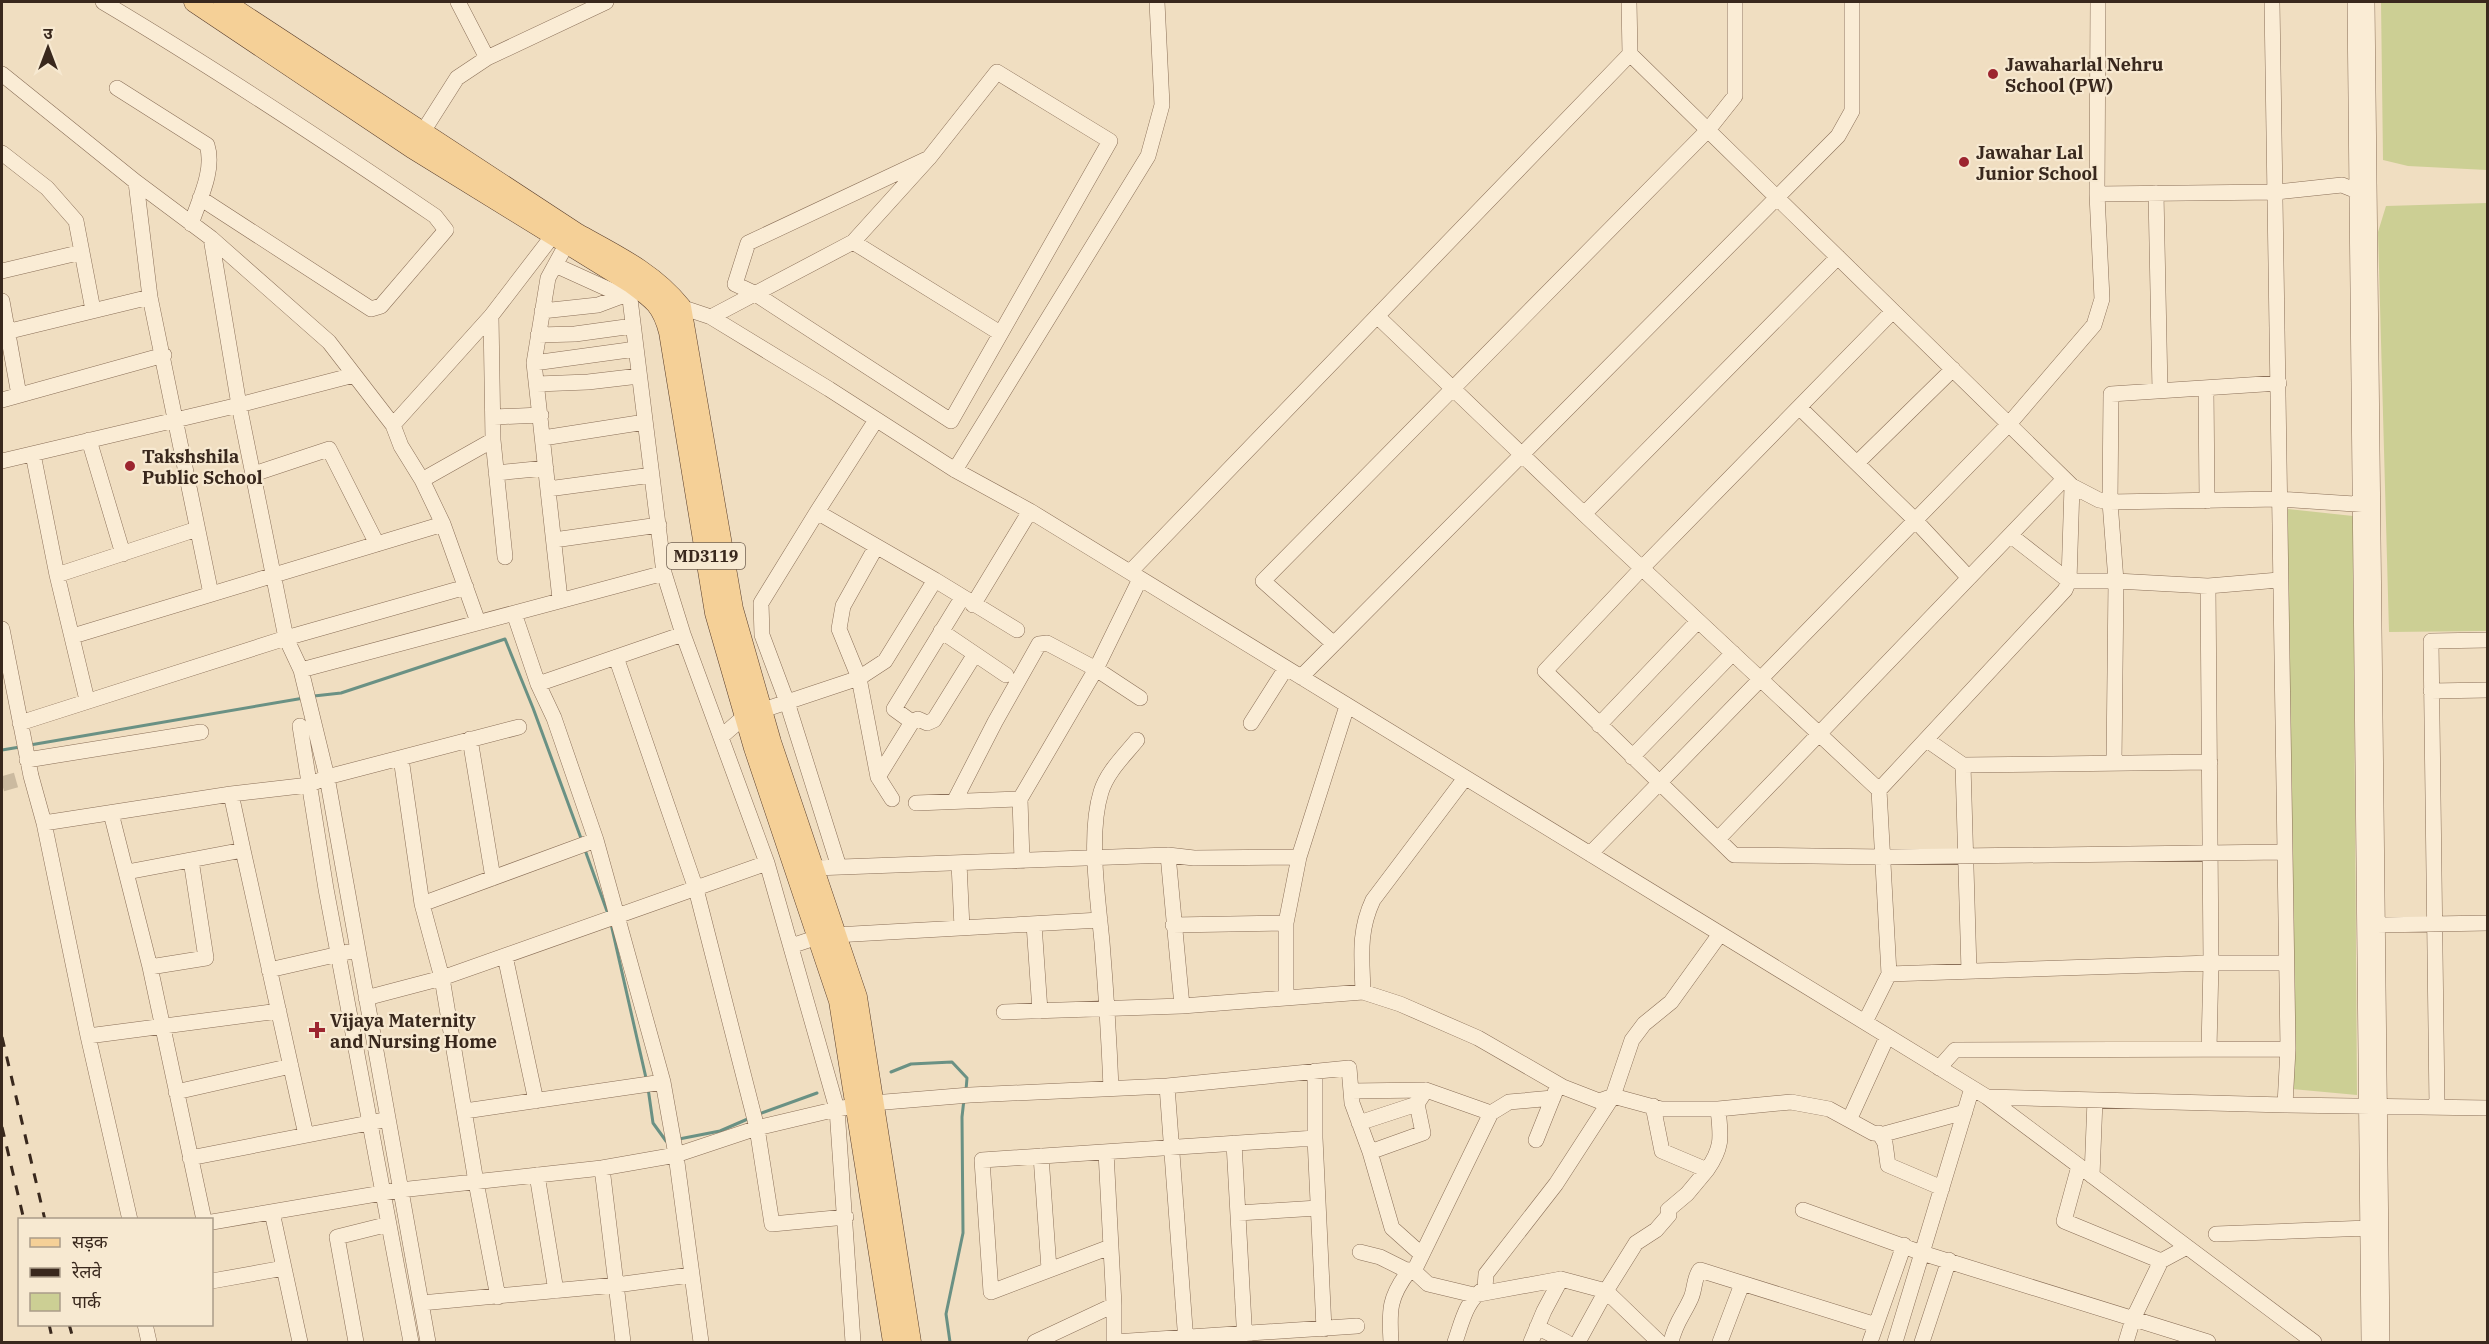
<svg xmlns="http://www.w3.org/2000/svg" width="2489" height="1344" font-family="'IBM Plex Serif','Noto Sans Devanagari',serif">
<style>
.green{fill:#cccf94}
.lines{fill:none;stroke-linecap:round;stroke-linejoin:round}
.stream{stroke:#6a9184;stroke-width:3}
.minor-tunnel{stroke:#cbbaa0;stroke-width:15;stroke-dasharray:15 8;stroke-linecap:butt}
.minor-casing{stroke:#8a6f58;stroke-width:16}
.major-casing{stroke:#583d2c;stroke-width:21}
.minor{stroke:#faecd5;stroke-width:15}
.major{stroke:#f5d097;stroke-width:20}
.rail{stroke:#39281d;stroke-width:3;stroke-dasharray:10 10;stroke-linecap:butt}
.poi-dot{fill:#9c252f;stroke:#f7e9d1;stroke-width:2}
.labels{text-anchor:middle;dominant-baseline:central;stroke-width:4.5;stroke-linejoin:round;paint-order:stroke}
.shield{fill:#f7e9d1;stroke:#726253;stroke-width:1.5}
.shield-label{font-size:16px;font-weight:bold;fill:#39281d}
.poi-label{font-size:18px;font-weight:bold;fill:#39281d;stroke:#f7e9d1;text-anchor:start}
</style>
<rect width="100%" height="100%" fill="#f0dec1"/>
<path class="green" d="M 2381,2 L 2487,2 L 2487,170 L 2408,166 L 2383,160 Z
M 2487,203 L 2487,631 L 2389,632 L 2378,232 L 2386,206 Z
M 2288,509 L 2353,516 L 2357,1095 L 2292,1089 L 2285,523 Z"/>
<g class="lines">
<path class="stream" d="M 314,696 L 341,693 L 505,639 L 533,708 L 582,841
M 30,745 L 304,698
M 2,750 L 20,747
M 585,850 L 608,914
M 611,924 L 646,1078
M 891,1072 L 911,1064 L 952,1062 L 967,1078 L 966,1090
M 648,1088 L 653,1123 L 666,1141 L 670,1141
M 759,1114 L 817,1093
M 679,1139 L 720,1131 L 750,1118
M 950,1342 L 946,1314 L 963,1233 L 962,1117 L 964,1099"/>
<path class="minor-tunnel" d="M 2,784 L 16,780"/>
<defs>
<path id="minor" d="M 103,2 C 216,69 326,142 435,216 L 446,230 L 381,306 L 371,309 L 200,198
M 458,2 L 487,58
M 1629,2 L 1630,54 L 2072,486 L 2099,500 L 2110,502 L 2279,499 L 2370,505
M 2272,2 L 2288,1049 L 2285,1105
M 2355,2 L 2369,1342
M 2367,2 L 2382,1342
M 2,74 L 136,182 L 211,238 L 329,342 L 393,425 L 401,446 L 422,480 L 443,524 L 478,622
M 117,88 L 207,145 C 215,170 199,200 191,224
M 417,141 L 457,78 L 487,58 L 606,2
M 2,153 L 47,188 L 76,221 L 93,310
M 136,182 L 150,297 L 211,594
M 2156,193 L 2160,391
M 2097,194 L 2277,192 L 2342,185 L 2357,191 L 2364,190
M 211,238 L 239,405 L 286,638 L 301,670 L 327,777 L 428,1342
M 853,242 L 1000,333
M 555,265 L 630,299
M 2,271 L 82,252
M 635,276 L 631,283 L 630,299 L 664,573 L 683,634 L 767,863 L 837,1109 L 853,1342
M 2,301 L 19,395
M 672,309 L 681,307 L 711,317 L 829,389 L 955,470 L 1030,511 L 1987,1097 L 2314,1342
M 542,311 L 598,305 L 622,296
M 1893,311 L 1642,568 L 1545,671 L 1734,855 L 1884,857 L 2283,852
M 491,316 L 493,440 L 505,557
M 1377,316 L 1584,514 L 1879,790 L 1889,974 L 1865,1022
M 711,317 L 853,242 L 929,158 L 997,72 L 1110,141 L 951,421 L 754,293 L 735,284 L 748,243 L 929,158
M 6,332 L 150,297
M 538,335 L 575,334 L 633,326
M 534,363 L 636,349
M 537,384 L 588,382 L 639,376
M 2206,388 L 2207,501
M 2,400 L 164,355
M 1800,408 L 1915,520 L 1969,578
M 494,417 L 541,415
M 393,425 L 491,316 L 554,234
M 543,438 L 645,422
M 89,440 L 123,554
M 33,454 L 57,575 L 87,700
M 2,461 L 239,405 L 354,375
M 1857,463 L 1953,369
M 955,470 L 1148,156 L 1162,105 L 1157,2
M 496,473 L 546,468
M 254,474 L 329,449 L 377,544
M 422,480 L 493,440
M 548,489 L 652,475
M 817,512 L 935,580 L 1017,630
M 1584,514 L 1838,257
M 2010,535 L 2069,581 L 2116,581 L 2208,586 L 2279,580
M 554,540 L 659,525
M 876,547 L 843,606 L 839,629 L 859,678 L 878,777 L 892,799
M 1130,572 L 1630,54
M 57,575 L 197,529
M 2208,586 L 2211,963 L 2209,1049
M 560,599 L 534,363 L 548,278 L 571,236
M 973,605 L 1030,511
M 514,613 L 538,684 L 554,718 L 596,840 L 663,1082 L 676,1155 L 701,1342
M 2,629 L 31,776 L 44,823 L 88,1036 L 130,1220
M 941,631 L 1006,675
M 73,636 L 443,524
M 1334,644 L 1263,581 L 1708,130 L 1735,96 L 1735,2
M 616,657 L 696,889 L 757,1128 L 772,1224 L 846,1217
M 301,670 L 664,573
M 1301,677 L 1838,136 L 1852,111 L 1852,2
M 538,684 L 683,634
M 2431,691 L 2488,690
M 912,722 L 894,709 L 962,598
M 20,723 L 286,638 L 466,587
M 1251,723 L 1286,668
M 1599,725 L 1698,621
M 300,726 L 326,889 L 411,1342
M 722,736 L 745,716 L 859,678 L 885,661 L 935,580
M 470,739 L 493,878
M 1927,740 L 1963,765 L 2210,762
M 1632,757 L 1733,653
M 401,758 L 422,904 L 442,978 L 476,1182 L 498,1297
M 27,760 L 201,732
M 2114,763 L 2116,581 L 2110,502 L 2111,394 L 2279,383
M 1963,765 L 1969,971
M 878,777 L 912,722 L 918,719 L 927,723 L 934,720 L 975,654
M 1879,790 L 2065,590 L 2069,581 L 2072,486
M 231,794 L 243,850
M 955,800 L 995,722 L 1039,644 L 1047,643 L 1096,669 L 1140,698
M 916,803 L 1020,799
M 111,813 L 150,967 L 204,1220
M 44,823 L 231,794 L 309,785 L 327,777 L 519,727
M 1719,838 L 2064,479
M 1590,854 L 2009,424 L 2094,325 L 2102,299 L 2097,194 L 2098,2
M 1168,855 L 1182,1006
M 1022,861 L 1020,799 L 1096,669 L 1140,579
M 959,863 L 962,928
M 839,867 L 787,702 L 762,635 L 761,603 L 817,512 L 876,420
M 814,868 L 1168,855 L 1194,858 L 1299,857
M 127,872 L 243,850 L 306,1135
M 422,904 L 596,840
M 1034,924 L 1040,1011
M 1173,925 L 1286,923
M 2377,925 L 2488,923
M 835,935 L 1100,920
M 791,946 L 818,937
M 505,956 L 536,1101
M 150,967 L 206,958 L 191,860
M 269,970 L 348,952
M 1889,974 L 2211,963 L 2285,963
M 1363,992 C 1362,958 1358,932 1373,900 L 1465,778
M 366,998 L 442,978 L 767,863
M 1286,998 L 1286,923 L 1299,857 L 1347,706
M 1004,1012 L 1182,1006 L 1363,992 L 1400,1004 L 1478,1038 L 1563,1087 L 1599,1101 L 1613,1096 L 1661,1109 L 1718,1109 L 1791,1102 L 1829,1109 L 1873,1133 L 1884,1134 L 1965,1112
M 88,1036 L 279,1011
M 1939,1068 L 1955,1050 L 2288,1049
M 1315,1071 L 1315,1138 L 1324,1329
M 1167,1086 L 1186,1342
M 1111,1088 C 1109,1039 1106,991 1102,942 C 1098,899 1088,834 1101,792 C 1107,772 1124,756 1137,740
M 1351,1091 L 1426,1090 L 1491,1113
M 176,1092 L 291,1066
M 1987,1097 L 2285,1105 L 2488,1108
M 1553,1098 L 1509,1102 L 1491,1113 L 1414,1271 L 1428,1284 L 1474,1295 L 1561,1279 L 1606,1291 L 1659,1342
M 1653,1106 L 1662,1151 L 1707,1170 C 1723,1147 1721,1137 1718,1109
M 2437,1107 L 2431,641 L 2488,640
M 465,1111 L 663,1082
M 1847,1117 L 1851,1116 L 1887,1037
M 1359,1123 L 1417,1104
M 1879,1133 L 1885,1143 L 1888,1165 L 1942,1188
M 1536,1140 L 1556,1090
M 1234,1143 L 1245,1342
M 1106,1152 L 1114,1305 L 1114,1342
M 1370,1152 L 1423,1133 L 1417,1104 L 1426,1090
M 1041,1156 L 1049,1269
M 190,1158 L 379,1121
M 2079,1166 L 2064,1221 L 2161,1261
M 602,1168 L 623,1342
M 537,1175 L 556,1291
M 2092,1176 L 2095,1100
M 1803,1210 L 1922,1253 L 2208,1342
M 272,1212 L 300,1342
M 1238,1213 L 1318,1208
M 212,1222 L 400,1190 L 602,1168 L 676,1155 L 757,1128 L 837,1109 L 873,1103 L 970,1095 L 1167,1086 L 1349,1068 L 1352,1103 L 1370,1152 L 1392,1228 L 1421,1254
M 2216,1234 L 2368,1228
M 1110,1247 L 991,1292 L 982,1160 L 1315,1138
M 1360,1252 L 1380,1257 L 1404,1269 L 1414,1271
M 212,1281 L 284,1268
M 421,1303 L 616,1285 L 690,1275
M 145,1324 L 149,1342
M 1537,1327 L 1566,1342
M 356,1342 L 337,1237 L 389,1224
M 1035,1342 L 1114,1305
M 1114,1342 L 1357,1326
M 1391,1342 C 1389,1310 1389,1297 1409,1271
M 1455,1342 C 1462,1322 1466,1300 1485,1288 L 1486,1274 L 1556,1184 L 1613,1096 L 1632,1040 L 1644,1024 L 1671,1002 L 1720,934
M 1531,1342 L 1544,1311 L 1561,1279
M 1578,1342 L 1606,1291 L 1636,1243 L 1656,1230 L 1669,1215 L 1668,1210 L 1687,1194 L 1707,1170
M 1671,1342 C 1676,1321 1683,1316 1691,1298 C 1695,1289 1694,1277 1700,1270 L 1876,1325
M 1720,1342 L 1742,1284
M 1870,1342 L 1904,1245
M 1895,1342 L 1972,1088
M 1922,1342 L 1949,1260
M 2126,1342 L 2133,1319 L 2161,1261 L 2187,1247"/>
<path id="major" d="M 194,2 L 412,148 L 631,283 C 653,299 662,305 669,332 L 715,613 L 754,748 L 839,1001 L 893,1342
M 224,2 L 578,234 C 616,255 654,273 681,307 L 733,609 L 771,742 L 857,997 L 911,1342"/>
</defs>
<use href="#minor" class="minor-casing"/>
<use href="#major" class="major-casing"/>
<use href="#minor" class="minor"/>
<use href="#major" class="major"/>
<path class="rail" d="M 2,1037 L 45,1220
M 2,1127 L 24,1220
M 49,1324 L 53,1342
M 69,1324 L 74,1342"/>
</g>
<g class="poi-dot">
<circle cx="1993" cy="74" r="6"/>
<circle cx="1964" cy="162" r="6"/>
<circle cx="130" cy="466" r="6"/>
<path d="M314 1021h6v6h6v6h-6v6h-6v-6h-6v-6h6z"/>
</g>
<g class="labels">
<rect class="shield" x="667" y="543" width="78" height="26" rx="4.5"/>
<g class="shield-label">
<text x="706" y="556">MD3119</text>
</g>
<g class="poi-label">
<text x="2005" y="64">Jawaharlal Nehru<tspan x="2005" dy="21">School (PW)</tspan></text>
<text x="1976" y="152">Jawahar Lal<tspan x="1976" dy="21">Junior School</tspan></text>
<text x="142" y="456">Takshshila<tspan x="142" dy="21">Public School</tspan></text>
<text x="330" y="1020">Vijaya Maternity<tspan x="330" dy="21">and Nursing Home</tspan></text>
</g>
</g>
<rect width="2489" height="1344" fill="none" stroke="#39281d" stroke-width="6"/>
<rect x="18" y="1218" width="195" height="108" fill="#f7e9d1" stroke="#ab9c89" stroke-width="1.5"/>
<rect x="30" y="1238" width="30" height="9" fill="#f5d097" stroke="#ab9c89" stroke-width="1.5"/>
<text x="72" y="1248" font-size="18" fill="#39281d">सड़क</text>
<rect x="30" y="1268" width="30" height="9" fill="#39281d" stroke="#ab9c89" stroke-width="1.5"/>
<text x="72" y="1278" font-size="18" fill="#39281d">रेलवे</text>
<rect x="30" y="1293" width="30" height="18" fill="#cccf94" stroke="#ab9c89" stroke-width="1.5"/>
<text x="72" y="1308" font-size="18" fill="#39281d">पार्क</text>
<g transform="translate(48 48)" stroke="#f7e9d1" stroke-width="4.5" paint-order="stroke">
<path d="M0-4.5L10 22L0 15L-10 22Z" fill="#39281d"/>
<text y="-9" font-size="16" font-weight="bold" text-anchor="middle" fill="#39281d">उ</text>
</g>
</svg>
